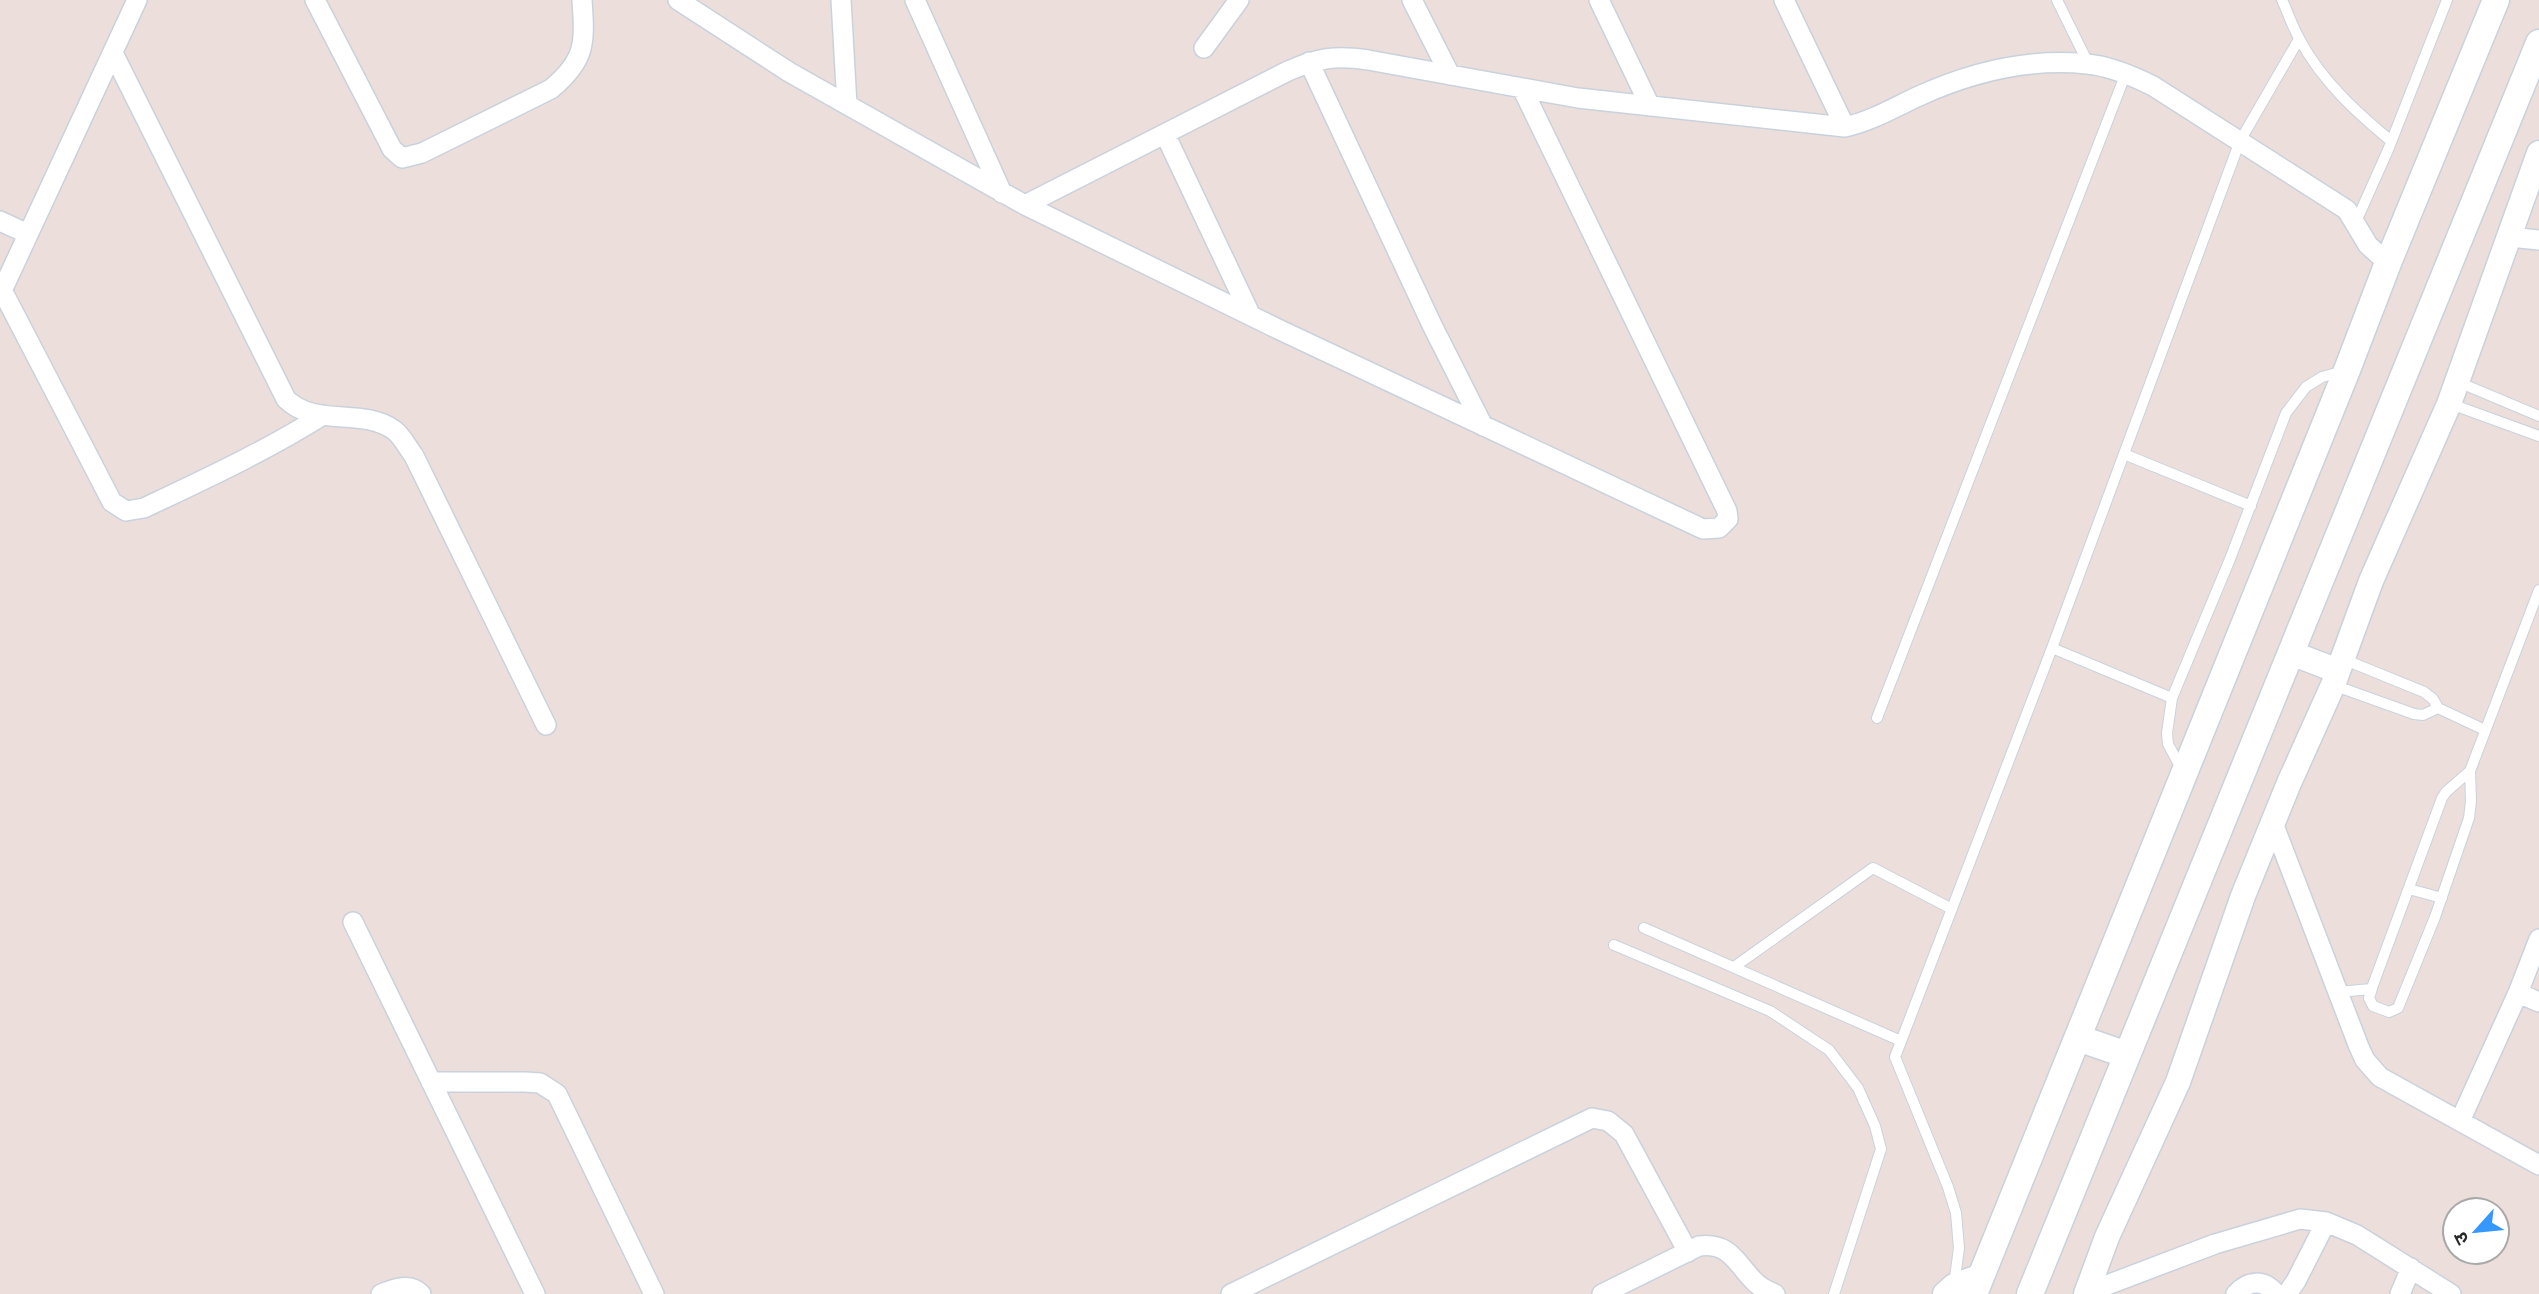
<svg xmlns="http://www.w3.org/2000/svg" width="2539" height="1294" font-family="Inter,'Noto Sans Devanagari',sans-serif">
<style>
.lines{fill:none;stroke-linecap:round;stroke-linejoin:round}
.service-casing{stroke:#c9d2dc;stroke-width:12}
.minor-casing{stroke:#c9d2dc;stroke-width:22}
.tertiary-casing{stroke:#c9d2dc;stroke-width:27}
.secondary-casing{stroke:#c9d2dc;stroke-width:29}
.service{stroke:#fff;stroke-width:10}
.minor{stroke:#fff;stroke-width:19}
.tertiary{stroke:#fff;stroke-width:24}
.secondary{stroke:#fff;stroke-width:26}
</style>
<rect width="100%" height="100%" fill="#ecdfdb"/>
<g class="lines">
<defs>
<path id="service" d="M 2057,0 L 2088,63
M 2282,0 C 2288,13 2293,28 2300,40 C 2322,81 2356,112 2391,141
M 2355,224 L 2388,150 L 2447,0
M 2458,382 L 2539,416
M 2451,404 L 2539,436
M 2124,454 L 2251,506
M 2052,648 L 2172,698
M 2343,659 L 2424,692 L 2433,699 L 2438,708 L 2485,730
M 2333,685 L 2414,714 L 2423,715 L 2438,708
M 1877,718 L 2126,73
M 2182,770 L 2168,744 L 2167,733 L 2172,698 L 2230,559 L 2286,413 L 2306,387 L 2322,377 L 2344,371
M 2470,771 L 2446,792 L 2442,798 L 2373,985 L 2369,998 L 2373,1006 L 2389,1012 L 2398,1008 L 2435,917 L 2469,818 L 2471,801 L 2470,771 L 2539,590
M 2409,889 L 2442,898
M 1644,928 L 1901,1041
M 1614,945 L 1770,1011 L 1829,1050 L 1858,1088 L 1875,1126 L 1881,1149 L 1834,1294
M 1734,967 L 1873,868 L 1952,909
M 2338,992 L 2371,989
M 1954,1285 L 1959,1248 L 1956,1213 L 1948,1187 L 1895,1057 L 2052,648 L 2240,141 L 2299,39"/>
<path id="minor" d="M 315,0 L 392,149 L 402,158 L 422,153 L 551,89 C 586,60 585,43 582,0
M 678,0 L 789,72 L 1025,205 L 1280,330 L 1703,529 L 1719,528 L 1728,519 L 1727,511 L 1522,88
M 841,0 L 847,105
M 915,0 L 1002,193
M 1412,0 L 1450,75
M 1599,0 L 1650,106
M 1784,0 L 1845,127
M 1204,48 L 1239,0
M 113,53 L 286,399 C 315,428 362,407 394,430 C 402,436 408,448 414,456 L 546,725
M 1309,62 L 1432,325 L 1483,426
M 1165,134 L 1251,316
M 1025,205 L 1288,71 C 1318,58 1335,55 1368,60 L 1578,98 L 1845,127 C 1872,121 1895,107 1919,96 C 1972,72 2029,58 2087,64 C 2110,66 2133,76 2153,86 L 2347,210 L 2368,245 L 2388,263
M 0,221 L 28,234
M 2510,237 L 2539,240
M 2,290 L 112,502 L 126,511 L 144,508 C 205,479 266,451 323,415
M 0,295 L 137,0
M 2273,823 L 2359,1047 L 2365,1060 L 2380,1077 L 2539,1165
M 353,922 L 535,1294
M 2518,993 L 2539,1002
M 431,1082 L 525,1082 L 540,1083 L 557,1094 L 654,1294
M 2460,1121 L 2518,993 L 2539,939
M 2086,1293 L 2215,1244 L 2300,1219 L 2326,1222 L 2357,1235 L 2451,1294
M 381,1294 C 395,1288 410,1283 421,1294
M 1231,1294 L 1592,1118 L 1608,1121 L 1624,1134 L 1688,1252
M 1602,1294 L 1699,1246 C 1731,1242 1736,1264 1756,1283 C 1761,1288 1768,1291 1775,1294
M 2236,1294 C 2248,1280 2264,1279 2276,1294
M 2287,1294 L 2296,1281 L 2326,1222
M 2400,1294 L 2411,1268"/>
<path id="tertiary" d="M 2291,653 L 2338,671
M 1945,1294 L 1954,1286 L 1981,1276
M 2086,1294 L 2107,1237 L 2178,1082 L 2243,896 L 2289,783 L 2333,685 L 2371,581 L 2449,404 L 2539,153"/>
<path id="secondary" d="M 2078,1038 L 2127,1055
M 1974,1294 L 2347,370 L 2388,263 L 2496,0
M 2030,1294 L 2539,43"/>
</defs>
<use href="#service" class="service-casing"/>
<use href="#minor" class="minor-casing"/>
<use href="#tertiary" class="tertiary-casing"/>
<use href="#secondary" class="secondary-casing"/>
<use href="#service" class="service"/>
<use href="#minor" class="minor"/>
<use href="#tertiary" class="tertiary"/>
<use href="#secondary" class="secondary"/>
</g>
<g transform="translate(2476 1231) rotate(243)"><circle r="33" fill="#ffffff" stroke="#a9a9a9" stroke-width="2"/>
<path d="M0-5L12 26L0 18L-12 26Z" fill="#3698fd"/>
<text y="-10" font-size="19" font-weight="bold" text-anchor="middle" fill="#292929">उ</text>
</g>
</svg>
